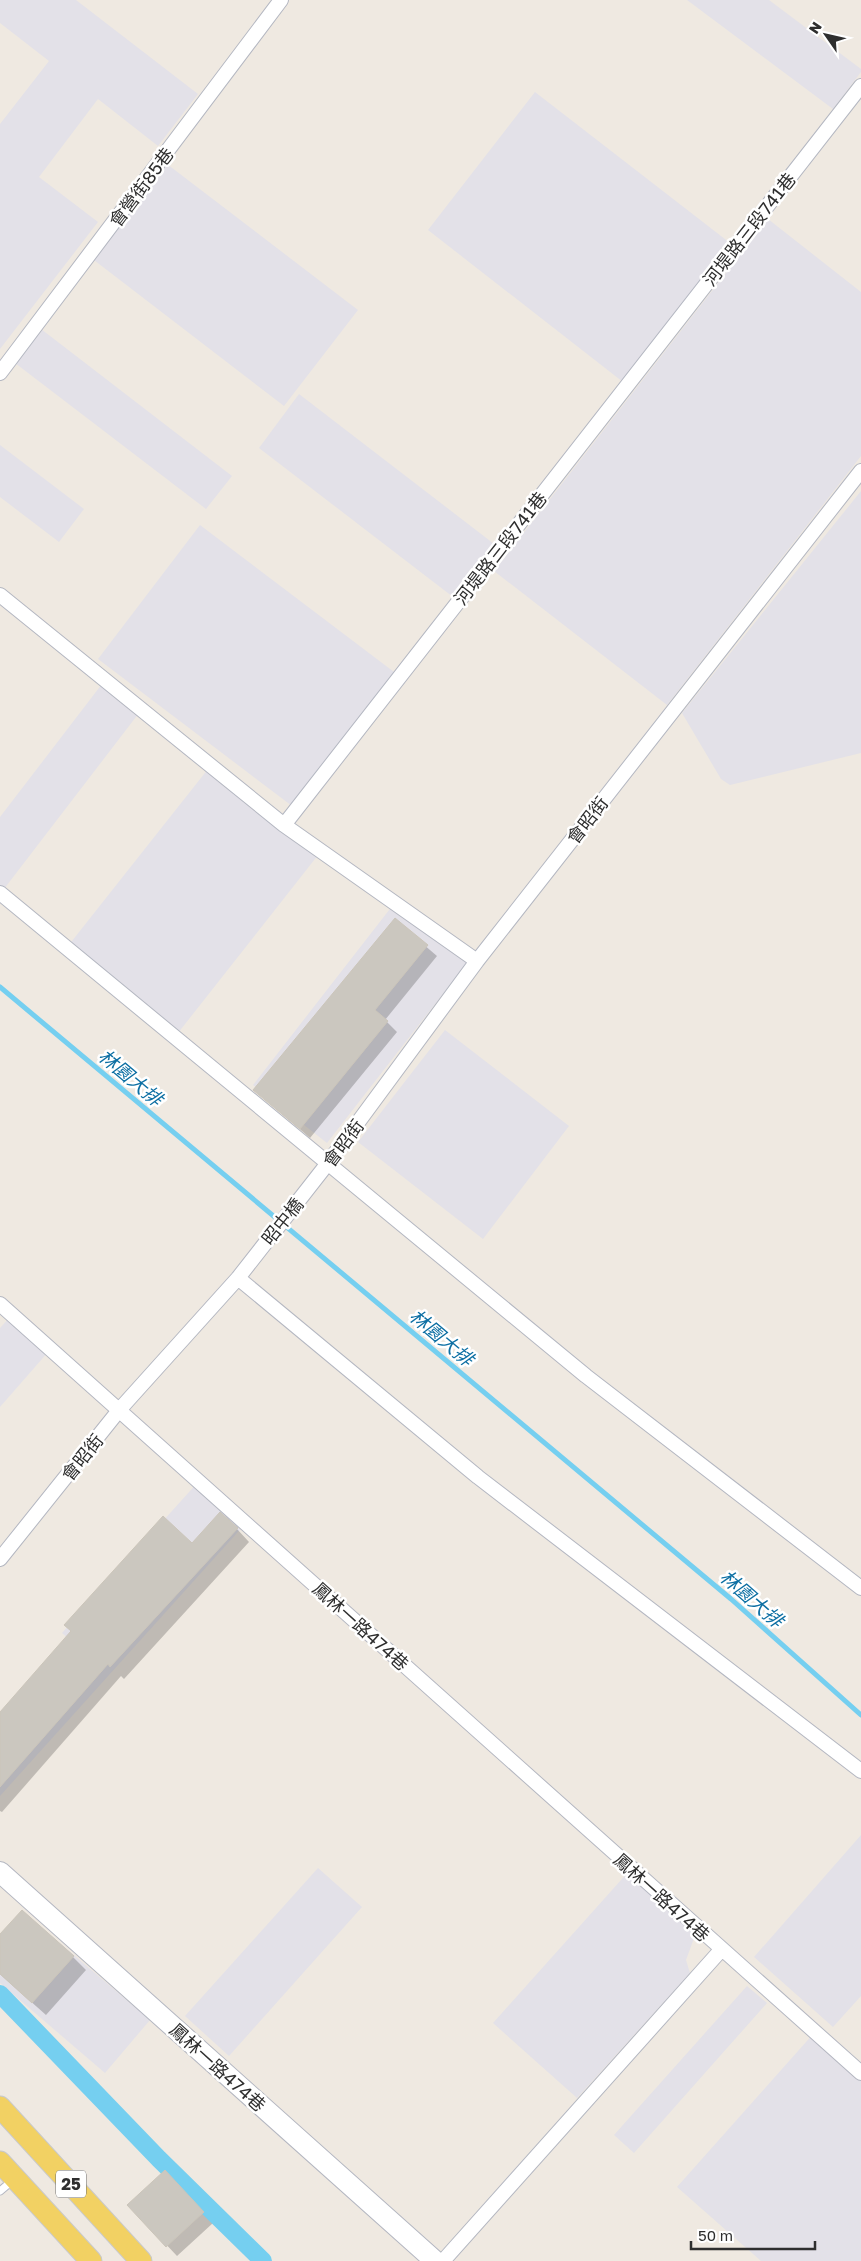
<svg xmlns="http://www.w3.org/2000/svg" width="861" height="2261" font-family="'Golos Text','Noto Sans TC',sans-serif">
<style>
.industrial{fill:#e3e1e8}
.shadow{fill:#0003}
.lines{fill:none;stroke-linecap:round;stroke-linejoin:round}
.stream{stroke:#75cff0;stroke-width:5}
.canal{stroke:#75cff0;stroke-width:18}
.building{fill:#cbc7bf;stroke:#cbc5ba}
.lane-casing{stroke:#b4b7c1;stroke-width:9}
.street-casing{stroke:#b4b7c1;stroke-width:16}
.secondary-casing{stroke:#b4b7c1;stroke-width:22}
.primary-casing{stroke:#c9c9c9;stroke-width:23}
.lane{stroke:#fff;stroke-width:7}
.street{stroke:#fff;stroke-width:14}
.secondary{stroke:#fff;stroke-width:20}
.primary{stroke:#f2d163;stroke-width:21}
.labels{text-anchor:middle;dominant-baseline:central;stroke-width:5;stroke-linejoin:round;paint-order:stroke}
.shield{fill:#fff;stroke:#6d6d6d;stroke-width:1}
.shield-label{font-size:16px;font-weight:bold;fill:#2e2e2e}
.street-label{font-size:18px;fill:#2e2e2e;stroke:#fff}
.water-label{font-size:19px;font-style:italic;fill:#0d6fa3;stroke:#fff}
</style>
<rect width="100%" height="100%" fill="#efe9e1"/>
<path class="industrial" d="M 0,0 L 76,0 L 198,94 L 158,146 L 98,99 L 39,177 L 98,222 L 0,349 L 0,124 L 49,61 L 0,23 Z
M 687,0 L 769,0 L 861,69 L 861,72 L 833,109 Z
M 535,92 L 730,243 L 623,382 L 428,230 Z
M 163,161 L 358,310 L 284,406 L 90,257 Z
M 768,219 L 861,292 L 861,456 L 667,705 L 494,571 Z
M 41,329 L 232,476 L 206,509 L 15,363 Z
M 299,394 L 498,547 L 457,600 L 259,448 Z
M 0,445 L 84,509 L 59,542 L 0,497 Z
M 861,491 L 861,753 L 730,785 L 721,779 L 682,713 Z
M 200,525 L 398,675 L 296,809 L 98,659 Z
M 102,684 L 139,713 L 4,889 L 0,886 L 0,817 Z
M 212,764 L 322,850 L 178,1033 L 68,946 Z
M 393,905 L 467,963 L 327,1143 L 253,1085 Z
M 445,1030 L 569,1126 L 483,1239 L 358,1142 Z
M 10,1317 L 49,1351 L 0,1407 L 0,1328 Z
M 199,1481 L 246,1523 L 0,1796 L 0,1716 L 69,1639 L 62,1633 Z
M 861,1835 L 861,1996 L 833,2027 L 754,1957 Z
M 318,1868 L 362,1907 L 229,2056 L 185,2016 Z
M 630,1870 L 697,1930 L 686,1960 L 690,1973 L 577,2098 L 493,2023 Z
M 28,1916 L 150,2020 L 105,2073 L 0,1983 L 0,1949 Z
M 747,1986 L 767,2003 L 634,2153 L 614,2135 Z
M 814,2033 L 861,2074 L 861,2261 L 761,2261 L 677,2187 Z"/>
<path class="shadow" d="M 395,920 L 437,956 L 385,1020 L 397,1032 L 310,1138 L 255,1090 Z
M 237,1529 L 249,1542 L 124,1679 L 121,1676 L 2,1812 L 0,1811 L 0,1714 L 192,1544 Z
M 0,1936 L 73,1957 L 86,1970 L 46,2015 L 0,1974 Z
M 175,2181 L 213,2223 L 177,2256 L 129,2205 Z"/>
<g class="lines">
<path class="stream" d="M 0,987 L 731,1599 L 861,1715"/>
<path class="canal" d="M 0,1994 L 159,2159 L 263,2261"/>
</g>
<path class="building" d="M 395,918 L 428,945 L 375,1010 L 388,1021 L 300,1129 L 253,1090 Z
M 220,1512 L 238,1528 L 110,1667 L 108,1664 L 0,1787 L 0,1712 L 71,1631 L 64,1625 L 163,1516 L 192,1543 Z
M 22,1910 L 74,1956 L 32,2003 L 0,1974 L 0,1934 Z
M 165,2170 L 204,2212 L 166,2247 L 127,2205 Z"/>
<g class="lines">
<defs>
<path id="lane" d="M 0,2191 L 13,2180"/>
<path id="street" d="M 0,373 L 281,0
M 0,595 L 284,825
M 0,893 L 586,1376 L 861,1588
M 477,961 L 284,825 L 861,86
M 238,1278 L 478,1477 L 861,1771
M 0,1304 L 861,2073
M 0,1559 L 120,1409 L 238,1278 L 328,1163 L 477,961 L 861,471
M 443,2261 L 721,1950"/>
<path id="secondary" d="M 0,1872 L 435,2261"/>
<path id="primary" d="M 0,2107 L 141,2261
M 0,2162 L 91,2261"/>
</defs>
<use href="#lane" class="lane-casing"/>
<use href="#street" class="street-casing"/>
<use href="#secondary" class="secondary-casing"/>
<use href="#primary" class="primary-casing"/>
<use href="#lane" class="lane"/>
<use href="#street" class="street"/>
<use href="#secondary" class="secondary"/>
<use href="#primary" class="primary"/>
</g>
<g class="labels">
<rect class="shield" x="56" y="2170.5" width="30" height="27" rx="4"/>
<g class="shield-label">
<text x="71" y="2184">25</text>
</g>
<g class="street-label">
<text transform="translate(141 187) rotate(-53)">會營街85巷</text>
<text transform="translate(749 229) rotate(-52)">河堤路三段741巷</text>
<text transform="translate(500 548) rotate(-52)">河堤路三段741巷</text>
<text transform="translate(587 820) rotate(-52)">會昭街</text>
<text transform="translate(343 1143) rotate(-53)">會昭街</text>
<text transform="translate(282 1221) rotate(-51)">昭中橋</text>
<text transform="translate(82 1457) rotate(-51)">會昭街</text>
<text transform="translate(361 1626) rotate(42)">鳳林一路474巷</text>
<text transform="translate(662 1897) rotate(42)">鳳林一路474巷</text>
<text transform="translate(218 2067) rotate(42)">鳳林一路474巷</text>
</g>
<g class="water-label">
<text transform="translate(131 1077) rotate(40)">林園大排</text>
<text transform="translate(442 1337) rotate(40)">林園大排</text>
<text transform="translate(752 1598) rotate(41)">林園大排</text>
</g>
</g>
<g transform="translate(826 35) rotate(304)" stroke="#ffffff" stroke-width="4" paint-order="stroke">
<path d="M0-4L9 19L0 12L-9 19Z" fill="#2e2e2e"/>
<text y="-8" font-size="14" font-weight="bold" text-anchor="middle" fill="#2e2e2e">N</text>
</g>
<path d="M691 2241v8h124v-8" fill="none" stroke="#2e2e2e" stroke-width="2.5"/>
<text x="698" y="2241" font-size="15" fill="#2e2e2e" stroke="#ffffff" stroke-width="4" paint-order="stroke">50 m</text>
</svg>
